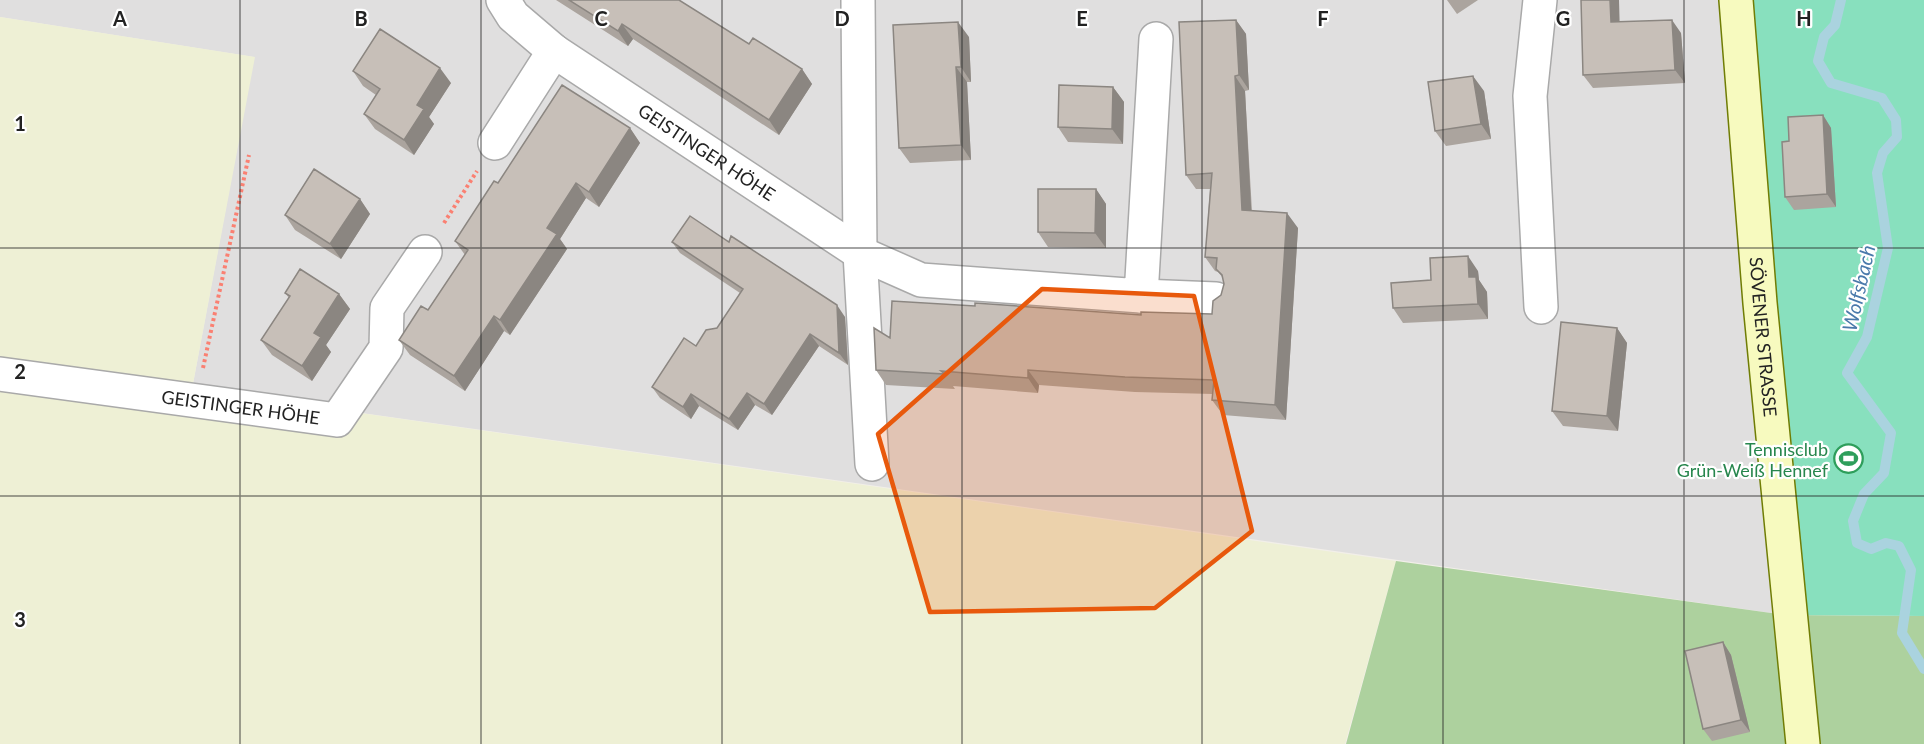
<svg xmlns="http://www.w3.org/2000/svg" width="1924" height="744" font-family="Lato,sans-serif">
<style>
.residential{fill:#e0dfdf}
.farmland{fill:#eef0d5}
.forest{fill:#add19e}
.pitch{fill:#88e0be}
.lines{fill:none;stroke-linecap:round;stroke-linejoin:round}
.stream{stroke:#aad3df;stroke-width:10}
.street-casing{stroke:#a9a9a9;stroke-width:36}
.secondary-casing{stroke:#707d05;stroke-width:36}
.path{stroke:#fa8072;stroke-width:4;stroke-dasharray:3 3;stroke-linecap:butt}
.street{stroke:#fff;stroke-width:33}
.secondary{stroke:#f7fabf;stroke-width:33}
.wall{fill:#aba49e}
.shaded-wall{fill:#8b8681}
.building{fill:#c7bfb8;stroke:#8b8681;stroke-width:1.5}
.marked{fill:#e8590c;fill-opacity:0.2;stroke:#e8590c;stroke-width:4.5;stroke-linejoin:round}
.grid{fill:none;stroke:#222;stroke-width:1.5;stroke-opacity:0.55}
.labels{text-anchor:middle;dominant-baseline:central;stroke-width:4.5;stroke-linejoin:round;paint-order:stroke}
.street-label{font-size:18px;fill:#222;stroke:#fff}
.leisure-label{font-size:18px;fill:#27864d;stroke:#fff;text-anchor:end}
.water-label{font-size:20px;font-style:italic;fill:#4a7aab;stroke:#fff}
.grid-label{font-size:20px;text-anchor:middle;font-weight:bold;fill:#222;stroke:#fff;stroke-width:4.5;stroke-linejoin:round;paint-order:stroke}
</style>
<rect width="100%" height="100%" fill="#f2efe9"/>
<path class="residential" d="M 0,0 L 1740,0 L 1786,615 L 192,389 L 254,57 L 0,17 Z"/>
<path class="farmland" d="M 0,17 L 255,57 L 192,389 L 1396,561 L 1345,744 L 0,744 Z"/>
<path class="forest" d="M 1396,561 L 1786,615 L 1924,616 L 1924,744 L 1346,744 Z"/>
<path class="pitch" d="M 1740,0 L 1924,0 L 1924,616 L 1786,615 Z"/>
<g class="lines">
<path class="stream" d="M 1841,0 L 1835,25 L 1824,37 L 1818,61 L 1831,83 L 1882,98 L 1896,120 L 1897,137 L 1883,153 L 1877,173 L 1888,248 L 1867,337 L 1847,373 L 1891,433 L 1884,473 L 1864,494 L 1853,521 L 1857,543 L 1871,549 L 1886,543 L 1899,546 L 1911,570 L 1902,633 L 1924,669"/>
<defs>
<g id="street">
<path id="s1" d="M 503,0 L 513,16 L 554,51 L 860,253 L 921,280 L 1141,296 L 1156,39"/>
<path d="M 858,0 L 860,253 L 872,464"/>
<path d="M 1540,0 L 1530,96 L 1541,307"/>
<path d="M 495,143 L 554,51"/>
<path d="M 1141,296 L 1216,299"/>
<path id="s2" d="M 0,374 L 337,420 L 386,348 L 387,308 L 425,252"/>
</g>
<g id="secondary">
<path id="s3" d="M 1736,0 L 1760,303 L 1803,744"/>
</g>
</defs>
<use href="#street" class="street-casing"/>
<use href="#secondary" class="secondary-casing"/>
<path class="path" d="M 444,223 L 477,171
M 203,368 L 249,155"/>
<use href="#street" class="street"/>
<use href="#secondary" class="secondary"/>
</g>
<path class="wall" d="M 556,0 L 679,0 L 749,44 L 802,69 L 812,84 L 779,135 L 633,39 L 628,46 Z
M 1447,0 L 1478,0 L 1457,14 Z
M 1236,20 L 1246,34 L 1249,90 L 1245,91 L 1252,211 L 1298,228 L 1286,420 L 1223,415 L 1212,400 L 1213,394 L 1135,392 L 1039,385 L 1038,393 L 953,386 L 955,389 L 886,385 L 876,370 L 890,338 L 1141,315 L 1212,314 L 1221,295 L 1224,284 L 1223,278 L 1218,272 L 1215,271 L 1205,257 L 1210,189 L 1196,189 L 1186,175 Z
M 1620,22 L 1681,33 L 1685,83 L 1593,88 L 1583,75 Z
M 969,37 L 971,82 L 967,82 L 971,160 L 910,163 L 899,148 Z
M 353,71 L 451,83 L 429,117 L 434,124 L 414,155 L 375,129 L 364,114 L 376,95 L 363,86 Z
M 1113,87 L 1124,102 L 1123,144 L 1068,142 L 1058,127 Z
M 1484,91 L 1491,139 L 1446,146 L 1435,131 Z
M 1823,115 L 1831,128 L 1836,207 L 1794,210 L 1785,197 L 1789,141 Z
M 630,128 L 640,143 L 599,207 L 586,198 L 560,239 L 567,249 L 510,335 L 504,331 L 465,391 L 410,355 L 399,340 L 428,310 L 465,255 L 455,241 L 498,183 Z
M 1096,189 L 1106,204 L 1106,248 L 1048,247 L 1038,232 Z
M 360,199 L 370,214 L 341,259 L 295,230 L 285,215 Z
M 672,242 L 729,242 L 845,317 L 848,365 L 819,346 L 772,415 L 755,405 L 738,430 L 699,406 L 691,419 L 660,398 L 652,387 L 696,346 L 717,328 L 740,293 L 680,253 Z
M 1478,271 L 1479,280 L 1487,292 L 1488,319 L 1403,323 L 1393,308 L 1431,280 Z
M 285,293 L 339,294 L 350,309 L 326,345 L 331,352 L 312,381 L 272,355 L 261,340 L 289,298 Z
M 1617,328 L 1627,343 L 1618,431 L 1563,426 L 1552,411 Z
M 1723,642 L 1731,655 L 1750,732 L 1712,741 L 1703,729 Z"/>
<path class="shaded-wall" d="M 1610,0 L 1619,0 L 1620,36 L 1611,22 Z
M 1236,20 L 1246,34 L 1249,90 L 1239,75 Z
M 1672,20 L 1681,33 L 1685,83 L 1675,70 Z
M 958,22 L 969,37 L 971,82 L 961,67 Z
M 622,24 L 633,39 L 628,46 L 618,31 Z
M 956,67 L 967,82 L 971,160 L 961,145 Z
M 440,68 L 451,83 L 429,117 L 434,124 L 414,155 L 404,140 L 417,105 Z
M 802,69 L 812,84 L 779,135 L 769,120 Z
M 1235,76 L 1245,91 L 1252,225 L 1242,210 Z
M 1473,76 L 1484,91 L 1491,139 L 1481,124 Z
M 1113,87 L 1124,102 L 1123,144 L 1112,129 Z
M 1823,115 L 1831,128 L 1836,207 L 1827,194 Z
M 630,128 L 640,143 L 599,207 L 589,192 Z
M 576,183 L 586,198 L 560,239 L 567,249 L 510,335 L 500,320 L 547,228 Z
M 1096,189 L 1106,204 L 1106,248 L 1095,233 Z
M 360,199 L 370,214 L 341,259 L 330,244 Z
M 1287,213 L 1298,228 L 1286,420 L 1275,405 Z
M 1468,256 L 1478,271 L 1479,280 L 1487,292 L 1488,319 L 1478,304 L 1469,277 Z
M 339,294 L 350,309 L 326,345 L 331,352 L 312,381 L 302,366 L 314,333 Z
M 837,305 L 845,317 L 848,365 L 839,353 Z
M 494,316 L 504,331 L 465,391 L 454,376 Z
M 1617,328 L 1627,343 L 1618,431 L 1607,416 Z
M 810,334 L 819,346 L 772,415 L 764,404 Z
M 1028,370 L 1039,385 L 1038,393 L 1028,378 Z
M 747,393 L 755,405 L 738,430 L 729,419 Z
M 691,394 L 699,406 L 691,419 L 683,407 Z
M 1723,642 L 1731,655 L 1750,732 L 1741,720 Z"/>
<path class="building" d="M 569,0 L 679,0 L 749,44 L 753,38 L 802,69 L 769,120 L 622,24 L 618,31 Z
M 1581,0 L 1610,0 L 1611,22 L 1672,20 L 1675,70 L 1583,75 Z
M 1236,20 L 1239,75 L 1235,76 L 1242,210 L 1287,213 L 1275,405 L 1212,400 L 1214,380 L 1125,377 L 1028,370 L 1028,378 L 941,371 L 945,374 L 876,370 L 874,328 L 890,338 L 892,301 L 975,306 L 975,303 L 1141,315 L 1141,312 L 1212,314 L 1213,301 L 1221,295 L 1224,284 L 1222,275 L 1216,269 L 1217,258 L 1205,257 L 1212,173 L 1186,175 L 1179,22 Z
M 958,22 L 961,67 L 956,67 L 961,145 L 899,148 L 893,25 Z
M 380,29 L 440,68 L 417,105 L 424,109 L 404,140 L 364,114 L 380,89 L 353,71 Z
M 1473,76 L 1481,124 L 1435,131 L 1428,82 Z
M 562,85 L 630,128 L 589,192 L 576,183 L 547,228 L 557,234 L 500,320 L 494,316 L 454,376 L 399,340 L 421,306 L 428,310 L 468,250 L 455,241 L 494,181 L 498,183 Z
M 1059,85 L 1113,87 L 1112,129 L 1058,127 Z
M 1823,115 L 1827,194 L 1785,197 L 1782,142 L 1789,141 L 1788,117 Z
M 314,169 L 360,199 L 330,244 L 285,215 Z
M 1038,189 L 1096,189 L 1095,233 L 1038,232 Z
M 690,216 L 729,242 L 731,236 L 837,305 L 839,353 L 810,334 L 764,404 L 747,393 L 729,419 L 691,394 L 683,407 L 652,387 L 684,338 L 696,346 L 706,330 L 717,328 L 743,289 L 672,242 Z
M 1468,256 L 1469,277 L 1476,277 L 1478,304 L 1393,308 L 1391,283 L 1431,280 L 1430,258 Z
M 300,269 L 339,294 L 314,333 L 321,337 L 302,366 L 261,340 L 290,296 L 285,293 Z
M 1561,322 L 1617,328 L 1607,416 L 1552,411 Z
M 1723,642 L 1741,720 L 1703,729 L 1685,651 Z"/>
<path class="marked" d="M 1042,289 L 1194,296 L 1252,531 L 1155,608 L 930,612 L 878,434 Z"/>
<path class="grid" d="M 240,0 L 240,744M 481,0 L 481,744M 722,0 L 722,744M 962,0 L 962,744M 1202,0 L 1202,744M 1443,0 L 1443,744M 1684,0 L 1684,744M 0,248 L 1924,248M 0,496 L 1924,496"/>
<defs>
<symbol id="stadium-ring" viewBox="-11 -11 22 22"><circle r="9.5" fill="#fff" stroke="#2e9e5b" stroke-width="1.5"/><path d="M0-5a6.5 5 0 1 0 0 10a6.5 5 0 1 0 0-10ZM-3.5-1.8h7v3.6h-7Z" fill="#2e9e5b"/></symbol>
</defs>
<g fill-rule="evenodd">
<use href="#stadium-ring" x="1832" y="442" width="33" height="33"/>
</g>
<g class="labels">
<g class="street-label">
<text stroke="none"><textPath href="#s1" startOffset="256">GEISTINGER HÖHE</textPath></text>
<text stroke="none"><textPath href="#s3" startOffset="338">SÖVENER STRASSE</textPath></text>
<text stroke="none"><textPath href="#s2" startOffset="243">GEISTINGER HÖHE</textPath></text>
</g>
<g class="leisure-label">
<text x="1828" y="449">Tennisclub<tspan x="1828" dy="21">Grün-Weiß Hennef</tspan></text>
</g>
<g class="water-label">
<text transform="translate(1858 288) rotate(-77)">Wolfsbach</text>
</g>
</g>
<g class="grid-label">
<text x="120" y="26">A</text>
<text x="361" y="26">B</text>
<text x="601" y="26">C</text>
<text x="842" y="26">D</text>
<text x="1082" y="26">E</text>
<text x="1323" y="26">F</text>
<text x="1563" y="26">G</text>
<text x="1804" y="26">H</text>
<text x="20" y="131">1</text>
<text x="20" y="379">2</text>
<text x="20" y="627">3</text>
</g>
</svg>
